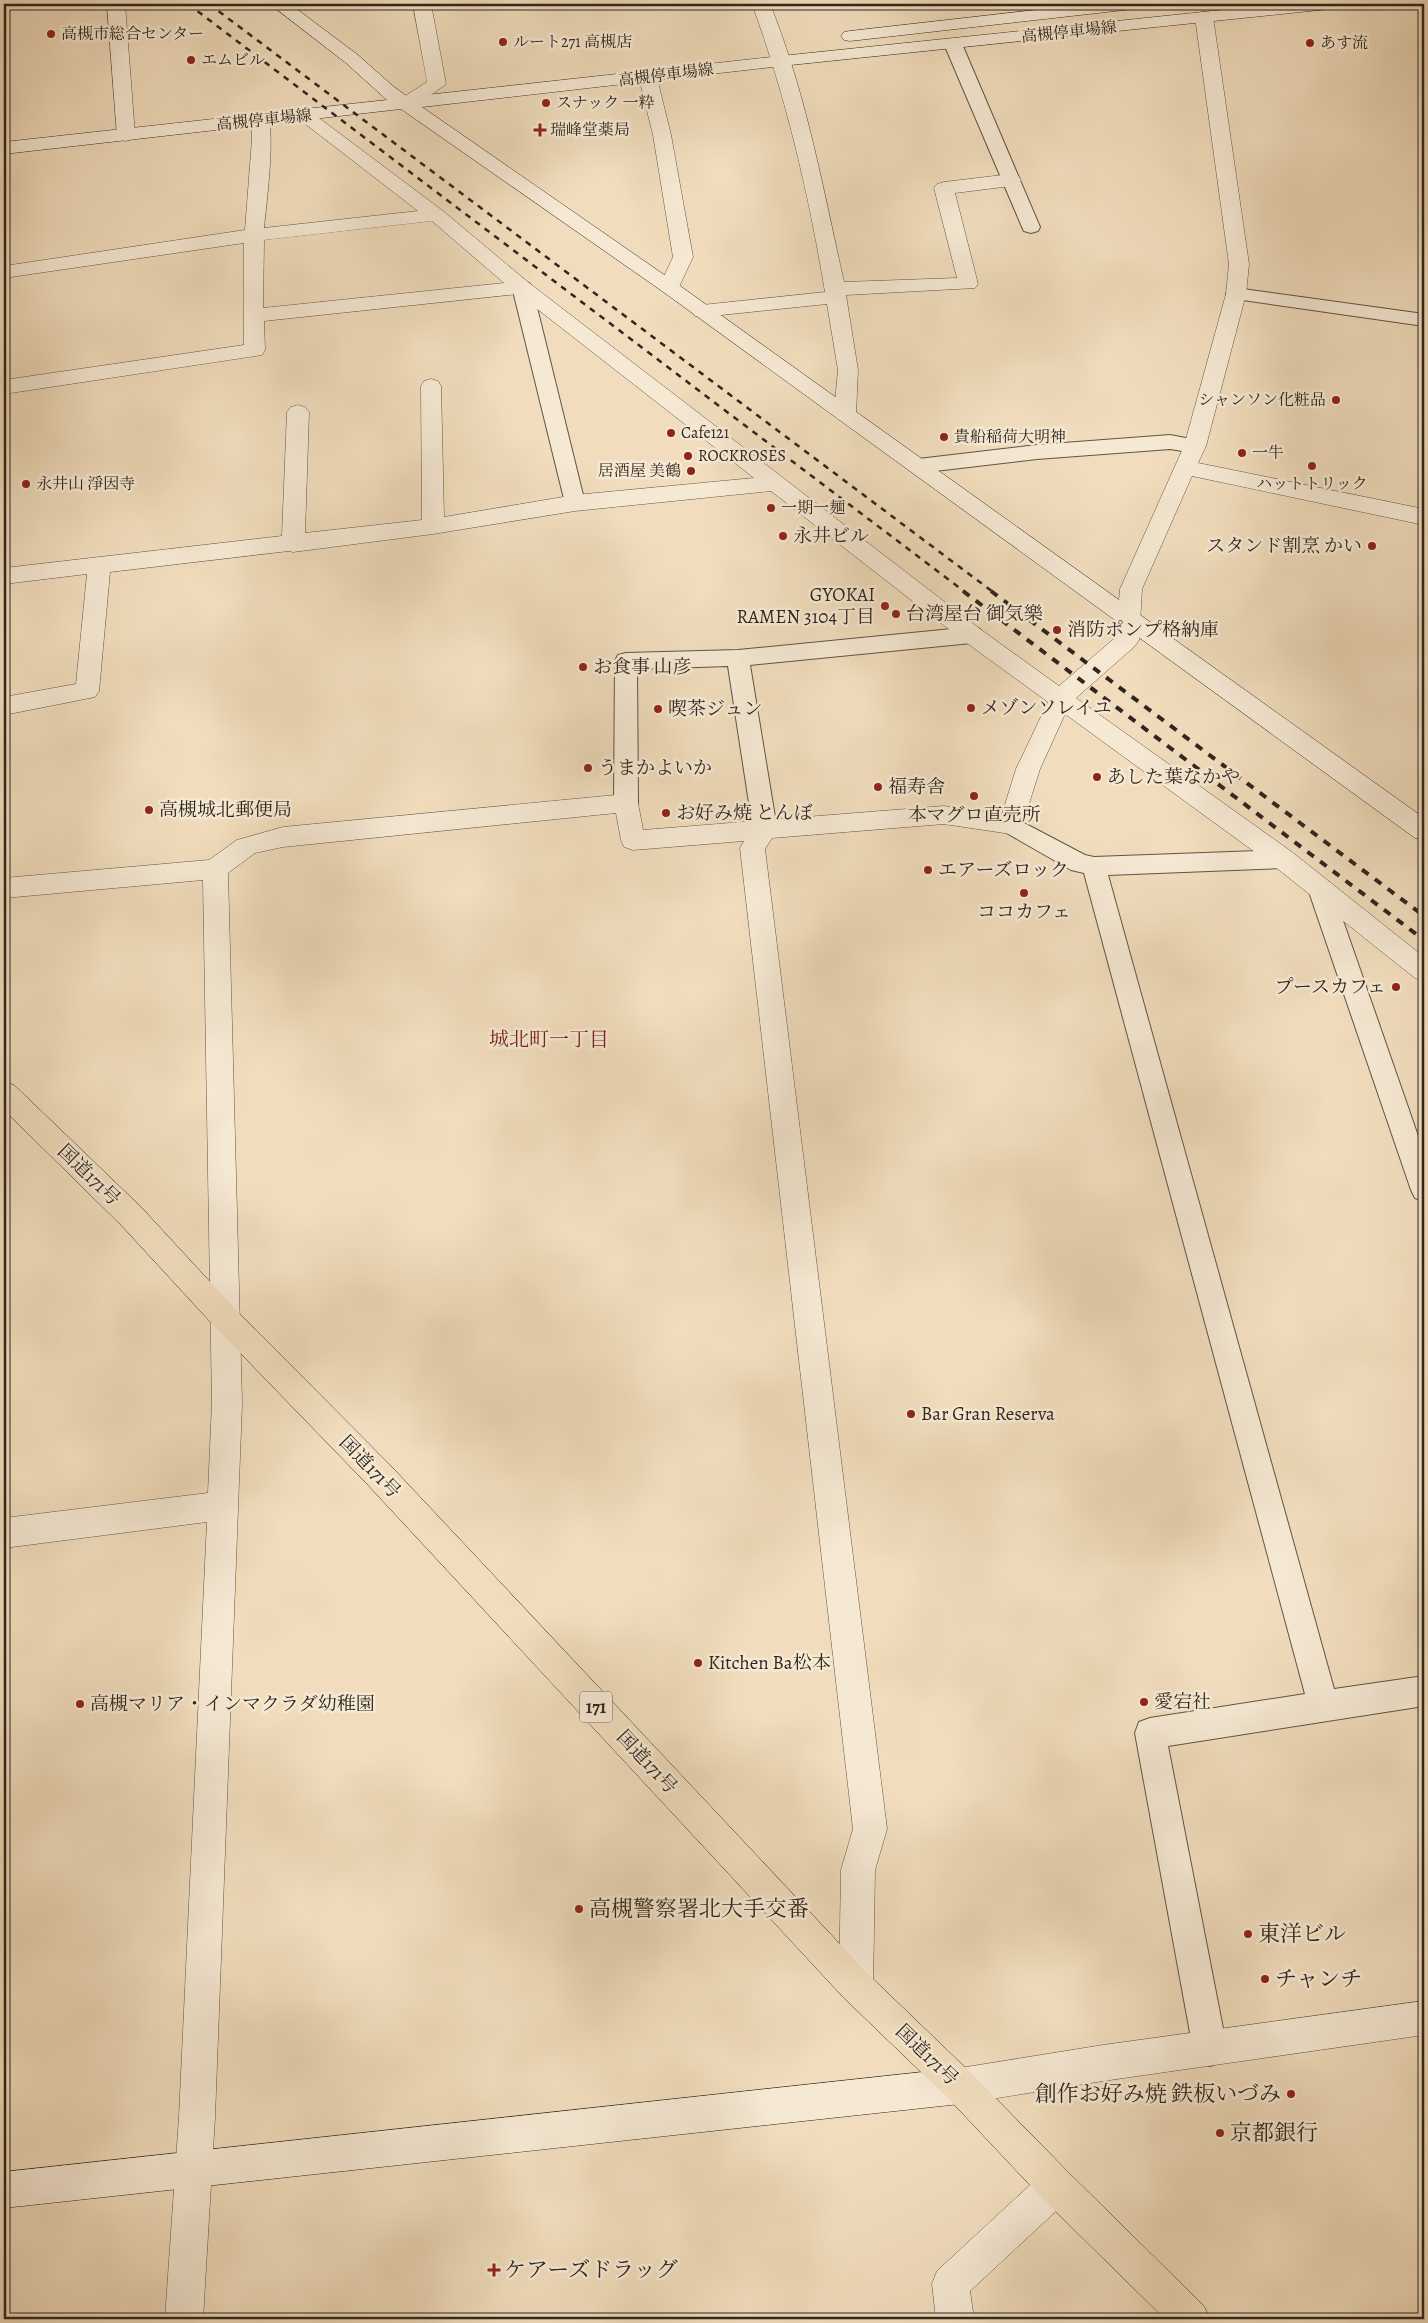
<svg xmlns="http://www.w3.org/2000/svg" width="1428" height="2323" font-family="Alegreya,'Noto Serif JP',serif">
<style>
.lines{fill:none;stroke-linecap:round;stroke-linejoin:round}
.lane-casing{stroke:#605446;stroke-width:2}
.street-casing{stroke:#605446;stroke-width:1}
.secondary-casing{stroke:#2f261e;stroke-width:1}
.highway-casing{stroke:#2f261e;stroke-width:1}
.lane{fill:#f6e9d4;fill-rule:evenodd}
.street{fill:#f6e9d4;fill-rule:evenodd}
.secondary{fill:#f6e9d4;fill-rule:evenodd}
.highway{fill:#f1ddbd;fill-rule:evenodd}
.rail-far1{stroke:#2f261e;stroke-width:2.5;stroke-dasharray:6 6;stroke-linecap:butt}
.rail{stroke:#2f261e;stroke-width:4;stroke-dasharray:8 8;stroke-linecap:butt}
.poi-dot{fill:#8f2418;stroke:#f6e9d4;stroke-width:2}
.labels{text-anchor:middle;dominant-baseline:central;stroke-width:5;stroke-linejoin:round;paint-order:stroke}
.far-street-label{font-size:16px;fill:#2f261e;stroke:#f6e9d4}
.far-poi-label{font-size:16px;fill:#2f261e;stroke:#f6e9d4;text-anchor:start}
.shield{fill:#f6e9d4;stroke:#6b6055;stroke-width:1}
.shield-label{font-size:18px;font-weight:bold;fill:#2f261e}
.poi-label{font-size:19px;fill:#2f261e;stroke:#f6e9d4;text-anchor:start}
.street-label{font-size:19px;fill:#2f261e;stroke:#f6e9d4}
.neighbourhood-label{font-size:20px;fill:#7a1f14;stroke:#f6e9d4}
.near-poi-label{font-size:22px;fill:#2f261e;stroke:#f6e9d4;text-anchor:start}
</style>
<rect width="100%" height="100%" fill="#f1ddbd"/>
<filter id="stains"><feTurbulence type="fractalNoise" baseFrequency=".004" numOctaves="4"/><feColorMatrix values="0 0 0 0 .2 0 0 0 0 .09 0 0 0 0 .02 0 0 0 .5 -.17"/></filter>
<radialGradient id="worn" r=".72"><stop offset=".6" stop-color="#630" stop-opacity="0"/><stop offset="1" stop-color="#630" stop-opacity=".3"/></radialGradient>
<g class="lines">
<defs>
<path id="lane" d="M 953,39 L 959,40 L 962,44 L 1040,227 L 1038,231 L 1031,233 L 1024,231 L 1022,227 L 944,44 L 947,40 Z
M 522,281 L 529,283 L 532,287 L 585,503 L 582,508 L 575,510 L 568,508 L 565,503 L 512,287 L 515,283 Z
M 1236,288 L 1424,314 L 1424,326 L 1229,298 L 1226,294 L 1229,290 Z
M 1170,435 L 1202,441 L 1205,446 L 1202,451 L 1195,453 L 1170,449 L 1037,459 L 918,473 L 911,471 L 908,466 L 911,461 L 918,459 L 1037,445 Z
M 972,627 L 980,629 L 983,635 L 980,641 L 972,643 L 750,665 L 777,829 L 773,835 L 765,838 L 757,835 L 753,829 L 728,666 L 637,669 L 638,803 L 634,809 L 626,812 L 618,809 L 614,803 L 615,661 L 618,655 L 626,653 L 738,650 Z
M 1011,816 L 1085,855 L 1094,857 L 1283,850 L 1291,852 L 1295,859 L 1291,866 L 1283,868 L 1108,875 L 1334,1689 L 1424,1676 L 1424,1706 L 1168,1746 L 1227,2049 L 1222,2061 L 1210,2066 L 1198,2061 L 1193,2049 L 1135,1733 L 1139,1722 L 1150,1718 L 1305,1694 L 1084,873 L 1071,870 L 1003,831 L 999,825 L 1003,819 Z
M 1320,880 L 1329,882 L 1332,889 L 1424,1153 L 1424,1201 L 1415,1198 L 1411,1190 L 1308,889 L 1311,882 Z"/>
<path id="street" d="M 107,4 L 125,4 L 135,135 L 133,139 L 126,141 L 119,139 L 117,135 Z
M 413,4 L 431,4 L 446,84 L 413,108 L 406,110 L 399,108 L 397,104 L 399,100 L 427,82 Z
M 752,4 L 770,4 C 806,93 823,188 844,282 L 957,278 L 934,188 L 937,184 L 944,182 L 1011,174 L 1018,176 L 1021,180 L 1018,184 L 1011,186 L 955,193 L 978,284 L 975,288 L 846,295 L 858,370 L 856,414 L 852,419 L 845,421 L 838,419 L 834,414 L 838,370 L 827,304 L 702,317 L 695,316 L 692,311 L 695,306 L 702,305 L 825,292 C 809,195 786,96 752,4 Z
M 1204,12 L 1210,13 L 1213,17 L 1249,264 L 1246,294 L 1206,446 L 1198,463 L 1424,509 L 1424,525 L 1192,476 L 1142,589 L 1139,640 L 1135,646 L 1076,698 L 1292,852 L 1424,957 L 1424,981 L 1415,978 L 1274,866 L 1065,714 L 1040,769 L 1020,832 L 1011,834 L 944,824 L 772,838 L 765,849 L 887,1829 L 875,1870 L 873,1986 L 868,1998 L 856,2003 L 844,1998 L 839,1986 L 841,1870 L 853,1829 L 740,848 L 744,841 L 633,850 L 624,847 L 621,840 L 616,813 L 283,847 L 255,853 L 228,873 L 242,1403 L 215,2117 L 203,2319 L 165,2319 L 179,2117 L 207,1522 L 4,1548 L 4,1518 L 208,1493 L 212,1403 L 203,880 L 4,898 L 4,878 L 209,860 L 237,840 L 283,827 L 626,794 L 635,796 L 638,803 L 643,830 L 944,806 L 1002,814 L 1016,769 L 1048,702 L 964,641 L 771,491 L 575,511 L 433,534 L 293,552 L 289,551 L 110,572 L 99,691 L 95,697 L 4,715 L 4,697 L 76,684 L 87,574 L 4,584 L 4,568 L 282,536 L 287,412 L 291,407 L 298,405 L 305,407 L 309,412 L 305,533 L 422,520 L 421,386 L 424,381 L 431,379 L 438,381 L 441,386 L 444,517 L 575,495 L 754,478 L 518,294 L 264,321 L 265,350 L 262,355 L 4,394 L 4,380 L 244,345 L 244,243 L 4,278 L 4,266 L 245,230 L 252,139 L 251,120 L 253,116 L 260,114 L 267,116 C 276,129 266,208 264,228 L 418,211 L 295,116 L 297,112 L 304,110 L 311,112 L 443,211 L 529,283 L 980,629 L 1059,686 L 1116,637 L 1120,589 L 1184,446 L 1226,294 L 1229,264 L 1195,17 L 1198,13 ZM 432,221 L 504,283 L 263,308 L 264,240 Z
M 648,72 L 654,74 L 657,78 L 671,135 L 693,257 L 679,287 L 676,291 L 669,293 L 662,291 L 659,287 L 673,257 L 653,135 L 639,78 L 642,74 Z
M 1424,2001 L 1424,2035 L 1103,2081 L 960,2104 L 948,2098 L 942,2086 L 948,2074 L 960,2068 L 1103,2045 Z
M 1056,2168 L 1069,2173 L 1074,2186 L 1069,2199 L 970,2291 L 974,2319 L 936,2319 L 932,2284 L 937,2271 L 1043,2173 Z"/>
<path id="secondary" d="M 270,4 L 290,4 L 358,55 L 394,87 L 408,97 L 781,56 L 1280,4 L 1338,4 L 1335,8 L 1329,9 L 781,66 L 422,107 L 676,283 L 1424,818 L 1424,840 L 1415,838 L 662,291 L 401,109 L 4,154 L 4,142 L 387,100 L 346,63 Z
M 1088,4 L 1142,4 L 1139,8 L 1133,9 L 850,41 L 844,40 L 841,36 L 844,32 L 850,31 Z
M 960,2068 L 972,2074 L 978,2086 L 972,2098 L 960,2104 L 4,2208 L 4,2172 Z"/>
<path id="highway" d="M 4,1082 L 14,1085 L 141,1207 L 236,1310 L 390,1465 L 868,1974 L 972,2074 L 1069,2173 L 1204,2306 L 1210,2319 L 1165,2319 L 1043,2199 L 948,2098 L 844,1998 L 368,1485 L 216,1328 L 121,1225 L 4,1110 Z"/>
</defs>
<use href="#lane" class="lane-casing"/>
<use href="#street" class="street-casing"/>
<use href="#secondary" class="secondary-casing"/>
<use href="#highway" class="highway-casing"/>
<use href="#lane" class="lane"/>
<use href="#street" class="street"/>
<use href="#secondary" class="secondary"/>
<use href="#highway" class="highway"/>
<path class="rail-far1" d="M 188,4 L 965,592
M 209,4 L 993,592"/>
<path class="rail" d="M 963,591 L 1424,940
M 991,591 L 1424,916"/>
</g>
<g class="poi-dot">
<circle cx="51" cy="34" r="5"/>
<circle cx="503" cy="42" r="5"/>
<circle cx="1310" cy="43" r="5"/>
<circle cx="191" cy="60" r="5"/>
<circle cx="546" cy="103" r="5"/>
<path d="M537.5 122.5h5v5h5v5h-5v5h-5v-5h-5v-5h5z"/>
<circle cx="1336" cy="400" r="5"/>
<circle cx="671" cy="433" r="5"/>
<circle cx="944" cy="437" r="5"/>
<circle cx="1242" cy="453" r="5"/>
<circle cx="688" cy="456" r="5"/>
<circle cx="1312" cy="466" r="5"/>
<circle cx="691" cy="471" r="5"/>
<circle cx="26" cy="484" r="5"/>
<circle cx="771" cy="508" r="5"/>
<circle cx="783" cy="536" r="5"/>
<circle cx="1372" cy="546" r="5"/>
<circle cx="885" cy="606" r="5"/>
<circle cx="896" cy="614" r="5"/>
<circle cx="1057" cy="630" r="5"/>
<circle cx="583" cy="667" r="5"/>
<circle cx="971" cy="708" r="5"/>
<circle cx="658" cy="709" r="5"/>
<circle cx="588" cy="768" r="5"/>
<circle cx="1097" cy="777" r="5"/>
<circle cx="878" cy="787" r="5"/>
<circle cx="974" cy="796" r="5"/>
<circle cx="149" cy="810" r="5"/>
<circle cx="666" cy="813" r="5"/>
<circle cx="928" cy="870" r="5"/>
<circle cx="1024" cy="893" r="5"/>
<circle cx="1396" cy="987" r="5"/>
<circle cx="911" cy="1414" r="5"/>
<circle cx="698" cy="1663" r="5"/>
<circle cx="1144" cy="1702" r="5"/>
<circle cx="80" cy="1704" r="5"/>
<circle cx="579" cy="1909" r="5"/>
<circle cx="1248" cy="1934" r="5"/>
<circle cx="1265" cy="1979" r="5"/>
<circle cx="1291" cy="2094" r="5"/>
<circle cx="1220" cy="2133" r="5"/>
<path d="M491.5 2262.5h5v5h5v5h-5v5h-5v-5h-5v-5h5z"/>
</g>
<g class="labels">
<g class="far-street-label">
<text transform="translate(1069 32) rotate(-6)">高槻停車場線</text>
<text transform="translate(666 75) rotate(-7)">高槻停車場線</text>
<text transform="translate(264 120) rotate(-6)">高槻停車場線</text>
</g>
<g class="far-poi-label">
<text x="61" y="34">高槻市総合センター</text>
<text x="513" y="42">ルート271 高槻店</text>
<text x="1320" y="43">あす流</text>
<text x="201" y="60">エムビル</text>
<text x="556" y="103">スナック 一粋</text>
<text x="550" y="130">瑞峰堂薬局</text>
<text x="1326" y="400" text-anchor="end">シャンソン化粧品</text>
<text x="681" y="433">Cafe121</text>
<text x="954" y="437">貴船稲荷大明神</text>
<text x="1252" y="453">一牛</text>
<text x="698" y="456">ROCKROSES</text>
<text x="681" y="471" text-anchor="end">居酒屋 美鶴</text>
<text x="36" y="484">永井山 淨因寺</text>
<text x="1312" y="484" text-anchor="middle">ハットトリック</text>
<text x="781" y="508">一期一麺</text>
</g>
<rect class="shield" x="580" y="1691.5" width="32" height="31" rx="4"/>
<g class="shield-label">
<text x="596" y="1707">171</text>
</g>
<g class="poi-label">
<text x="793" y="536">永井ビル</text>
<text x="1362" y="546" text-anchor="end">スタンド割烹 かい</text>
<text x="875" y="595" text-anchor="end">GYOKAI<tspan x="875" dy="22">RAMEN 3104丁目</tspan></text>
<text x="906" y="614">台湾屋台 御気樂</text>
<text x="1067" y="630">消防ポンプ格納庫</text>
<text x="593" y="667">お食事 山彦</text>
<text x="981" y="708">メゾンソレイユ</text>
<text x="668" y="709">喫茶ジュン</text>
<text x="598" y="768">うまかよいか</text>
<text x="1107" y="777">あした葉なかや</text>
<text x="888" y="787">福寿舎</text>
<text x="159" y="810">高槻城北郵便局</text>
<text x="676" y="813">お好み焼 とんぼ</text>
<text x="974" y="815" text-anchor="middle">本マグロ直売所</text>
<text x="938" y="870">エアーズロック</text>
<text x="1024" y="912" text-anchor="middle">ココカフェ</text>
<text x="1386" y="987" text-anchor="end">プースカフェ</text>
<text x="921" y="1414">Bar Gran Reserva</text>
<text x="708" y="1663">Kitchen Ba松本</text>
<text x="1154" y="1702">愛宕社</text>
<text x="90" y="1704">高槻マリア・インマクラダ幼稚園</text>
</g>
<g class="street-label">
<text transform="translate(89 1175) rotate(44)">国道171号</text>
<text transform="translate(370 1467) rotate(46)">国道171号</text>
<text transform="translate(647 1762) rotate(47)">国道171号</text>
<text transform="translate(927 2055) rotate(44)">国道171号</text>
</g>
<g class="neighbourhood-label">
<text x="549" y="1039">城北町一丁目</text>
</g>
<g class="near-poi-label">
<text x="589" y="1909">高槻警察署北大手交番</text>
<text x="1258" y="1934">東洋ビル</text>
<text x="1275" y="1979">チャンチ</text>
<text x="1281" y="2094" text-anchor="end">創作お好み焼 鉄板いづみ</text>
<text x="1230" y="2133">京都銀行</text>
<text x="504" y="2270">ケアーズドラッグ</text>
</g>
</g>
<rect width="1428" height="2323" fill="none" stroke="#f1ddbd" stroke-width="20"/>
<rect x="5" y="5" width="1418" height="2313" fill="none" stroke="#2f261e" stroke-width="2.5"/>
<rect x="10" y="10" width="1408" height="2303" fill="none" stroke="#2f261e"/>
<rect width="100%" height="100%" filter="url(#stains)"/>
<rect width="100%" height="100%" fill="url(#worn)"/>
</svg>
